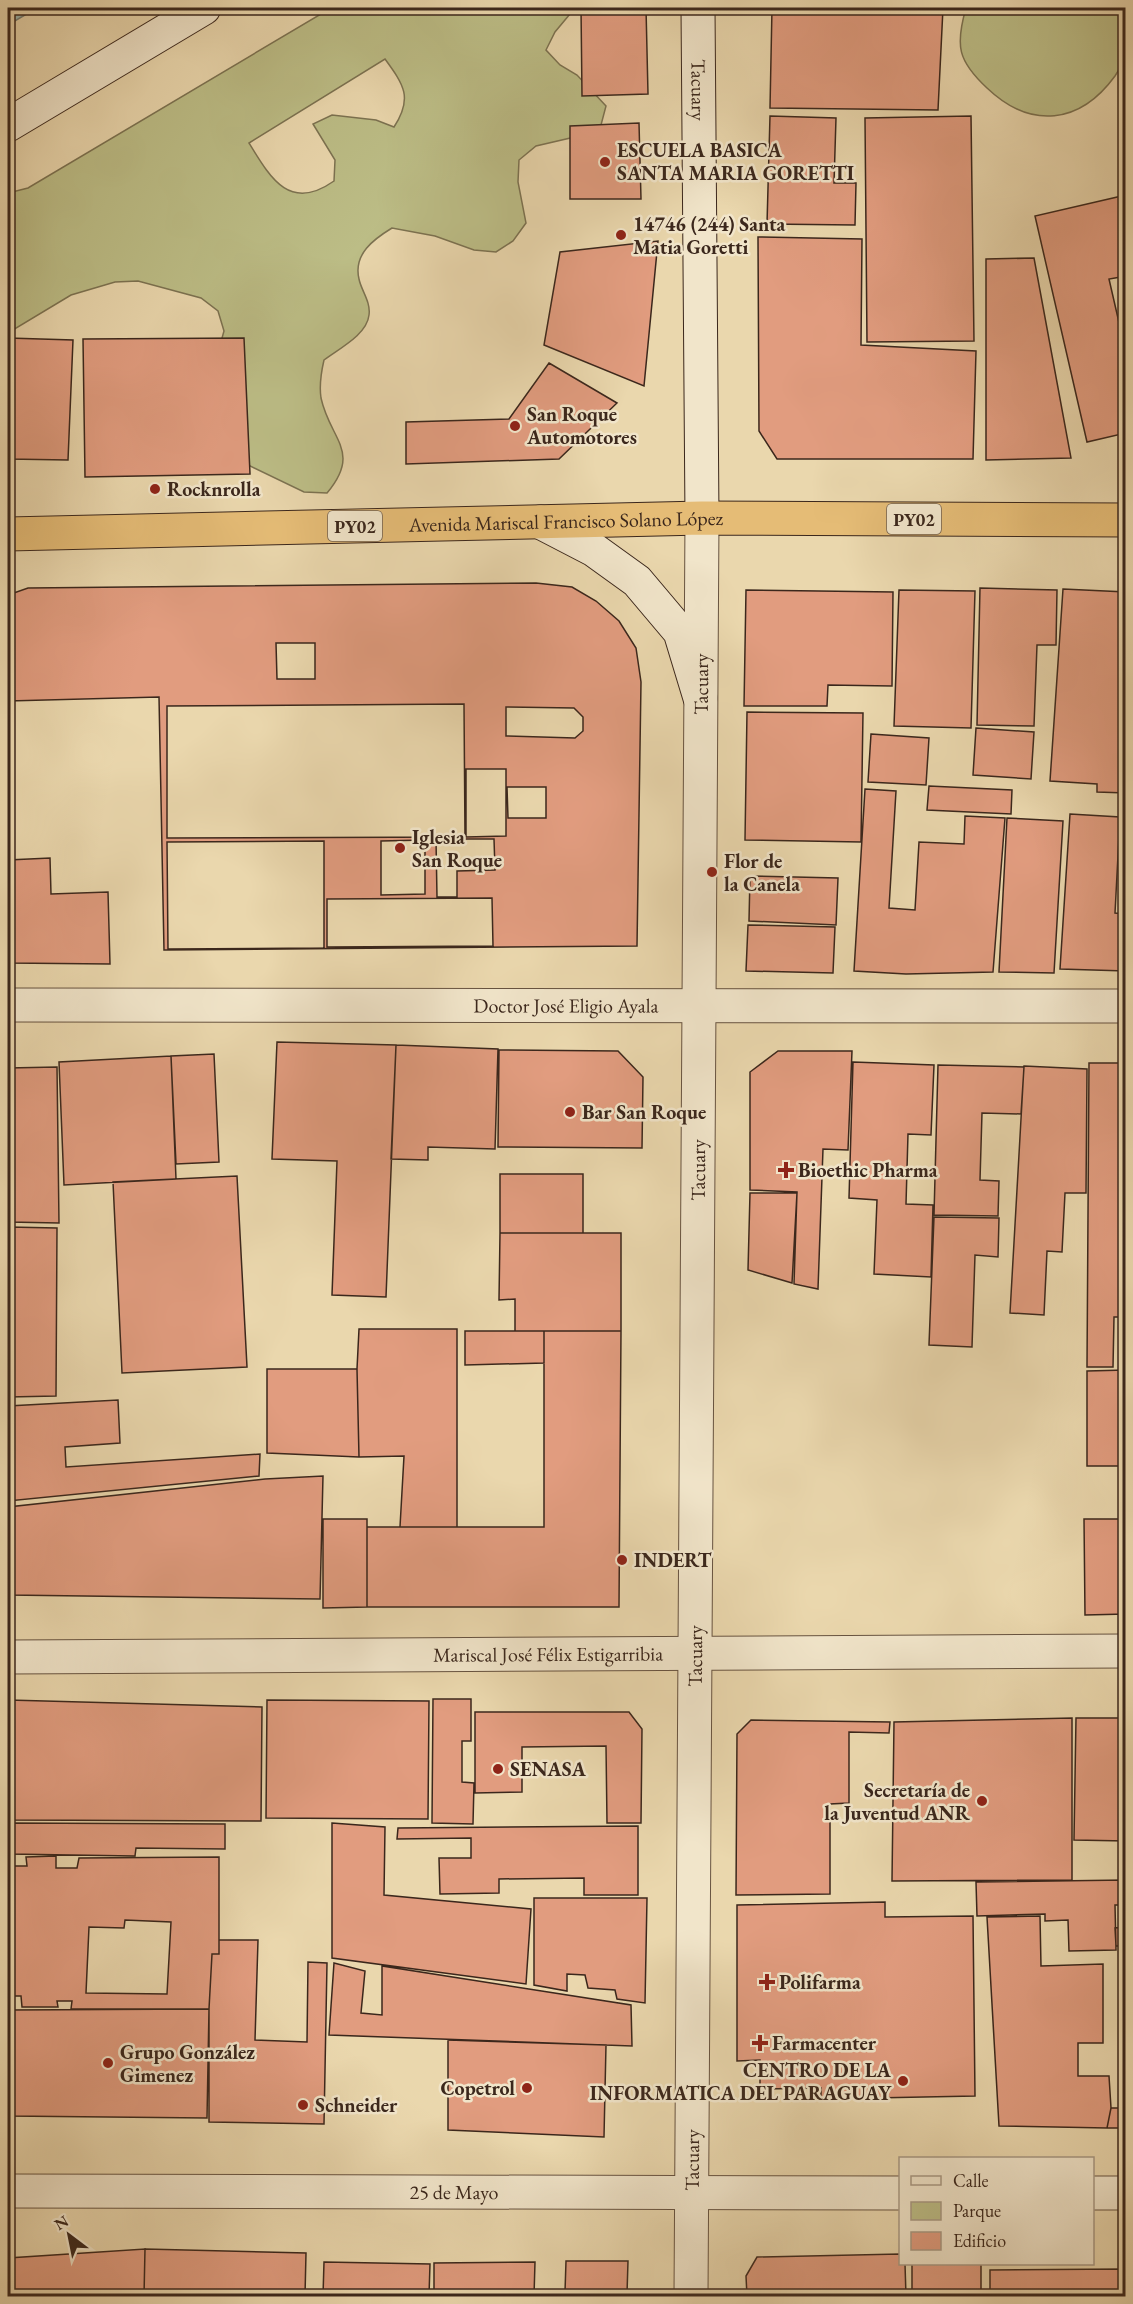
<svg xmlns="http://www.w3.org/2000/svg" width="1133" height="2304" font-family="'EB Garamond',serif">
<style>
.green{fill:#bcbd86;stroke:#7c7251;stroke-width:1.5;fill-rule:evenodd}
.water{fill:#9ab8b2;stroke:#747e76;stroke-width:1.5}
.building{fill:#e19c7f;stroke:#3b271c;stroke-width:1.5;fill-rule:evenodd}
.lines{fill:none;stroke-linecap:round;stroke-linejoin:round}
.street-casing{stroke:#675340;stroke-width:35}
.secondary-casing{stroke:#3b271c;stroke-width:35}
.highway-casing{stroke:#3b271c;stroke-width:35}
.street{stroke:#f1e5ca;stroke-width:33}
.secondary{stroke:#f1e5ca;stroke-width:33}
.highway{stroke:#e5bc76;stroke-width:33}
.poi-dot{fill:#8f2418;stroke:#f1e5ca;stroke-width:2}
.labels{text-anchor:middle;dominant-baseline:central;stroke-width:5;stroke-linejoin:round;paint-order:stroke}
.shield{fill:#f1e5ca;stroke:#726050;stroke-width:1.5}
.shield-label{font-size:18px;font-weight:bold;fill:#3b271c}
.street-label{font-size:20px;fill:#3b271c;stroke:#f1e5ca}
.poi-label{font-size:20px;font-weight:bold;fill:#3b271c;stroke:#f1e5ca;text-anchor:start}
</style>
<rect width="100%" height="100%" fill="#ead7ad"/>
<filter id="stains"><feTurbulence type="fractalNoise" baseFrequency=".00333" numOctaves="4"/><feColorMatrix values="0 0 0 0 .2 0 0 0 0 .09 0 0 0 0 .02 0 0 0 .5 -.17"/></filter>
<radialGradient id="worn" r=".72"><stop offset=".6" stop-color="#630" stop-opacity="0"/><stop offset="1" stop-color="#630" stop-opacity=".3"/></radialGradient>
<path class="green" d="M 331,8 L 575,8 L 555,32 L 546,50 L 560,65 L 577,75 L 606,106 L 601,125 L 579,136 L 536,146 L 519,160 L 518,182 L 526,223 L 513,241 L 496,252 L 474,250 L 435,236 L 392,228 C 374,239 353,254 359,279 C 361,290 371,302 369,315 C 367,335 338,349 324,360 C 321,373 319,385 321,398 C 330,440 362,451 327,493 L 304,492 L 244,463 L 211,377 L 224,331 L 218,311 L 201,298 L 138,281 L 115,282 L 71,295 L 8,333 L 8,193 L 28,188 ZM 385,59 C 404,85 413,98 394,127 L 376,120 L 332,115 L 313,124 L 335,160 L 334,181 C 290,212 271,179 249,143 Z
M 966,8 L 1114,8 C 1118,14 1123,21 1125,28 C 1130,43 1124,63 1115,76 C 1080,124 1031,130 987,88 C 958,61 955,46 966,8 Z"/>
<path class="water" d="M 8,8 L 37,8 L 8,25 Z"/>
<path class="building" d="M 581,8 L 646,8 L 648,94 L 582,96 Z
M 772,8 L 943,8 L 938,110 L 770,108 Z
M 770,116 L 836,118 L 834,183 L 856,183 L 855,225 L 767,224 Z
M 971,116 L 974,341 L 867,342 L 865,118 Z
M 639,123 L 641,199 L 570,199 L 570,126 Z
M 1126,195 L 1126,276 L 1109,279 L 1126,353 L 1126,433 L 1087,442 L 1035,216 Z
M 758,237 L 862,239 L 861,345 L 976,351 L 973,459 L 777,459 L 759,431 Z
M 658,241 L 644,386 L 544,345 L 560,252 Z
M 1034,258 L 1071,458 L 986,460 L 986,259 Z
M 8,338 L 73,340 L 68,460 L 8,459 Z
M 244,338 L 250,474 L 85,477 L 83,339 Z
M 549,363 L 617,403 L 559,459 L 406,464 L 406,422 L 509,419 Z
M 536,583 L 572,587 L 596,601 L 619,621 L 636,648 L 641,682 L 637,946 L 164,950 L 159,697 L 8,701 L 8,595 L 28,588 Z
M 980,588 L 1057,590 L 1056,645 L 1037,645 L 1034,726 L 977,725 Z
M 1063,589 L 1126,592 L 1126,793 L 1097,792 L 1097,784 L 1050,781 Z
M 746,590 L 893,592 L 892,686 L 828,685 L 827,706 L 744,706 Z
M 899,590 L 975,591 L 971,728 L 894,726 Z
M 276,643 L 315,643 L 315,679 L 277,679 Z
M 464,704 L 465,837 L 167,838 L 167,706 Z
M 506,707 L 574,708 L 583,717 L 583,731 L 575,738 L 506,736 Z
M 747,712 L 863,713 L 861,842 L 745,840 Z
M 976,728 L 1034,732 L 1031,779 L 973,775 Z
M 871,734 L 929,738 L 926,785 L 868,782 Z
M 466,769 L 506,769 L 506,836 L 466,837 Z
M 929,786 L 1012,790 L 1011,814 L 927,810 Z
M 507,787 L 546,787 L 546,818 L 508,818 Z
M 865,789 L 896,791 L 889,908 L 915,910 L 919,842 L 964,844 L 965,816 L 1005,818 L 993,972 L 906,974 L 854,971 Z
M 1070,814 L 1120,817 L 1115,913 L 1126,914 L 1126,971 L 1060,969 Z
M 1007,818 L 1063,821 L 1054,973 L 999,972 Z
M 436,839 L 494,839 L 495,870 L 457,871 L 457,897 L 437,897 Z
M 425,840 L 425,894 L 381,895 L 381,841 Z
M 324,841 L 324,948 L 168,949 L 167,842 Z
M 50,858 L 51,894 L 108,892 L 110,964 L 8,963 L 8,860 Z
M 750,876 L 838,878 L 836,925 L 749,921 Z
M 492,898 L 493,946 L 327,947 L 327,899 Z
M 748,925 L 835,927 L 833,973 L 746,971 Z
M 277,1042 L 396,1045 L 386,1297 L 332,1295 L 337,1161 L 272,1159 Z
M 396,1045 L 498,1049 L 495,1149 L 428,1147 L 428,1160 L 391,1159 Z
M 499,1050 L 618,1051 L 643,1077 L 642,1148 L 498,1147 Z
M 778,1051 L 852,1051 L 848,1150 L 823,1149 L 818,1289 L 794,1284 L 797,1192 L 750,1190 L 750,1072 Z
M 214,1054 L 219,1162 L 176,1164 L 171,1056 Z
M 171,1056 L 176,1179 L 64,1185 L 59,1062 Z
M 853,1062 L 934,1065 L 931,1135 L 908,1134 L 906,1204 L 933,1205 L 931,1277 L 874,1274 L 877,1200 L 849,1198 Z
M 1089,1063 L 1126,1063 L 1126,1317 L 1114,1317 L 1113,1367 L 1087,1367 Z
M 938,1065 L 1024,1067 L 1021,1114 L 982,1113 L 980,1180 L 999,1181 L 998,1216 L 934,1215 Z
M 1024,1066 L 1087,1069 L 1086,1193 L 1065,1193 L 1062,1252 L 1047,1251 L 1044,1315 L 1010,1313 Z
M 57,1067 L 59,1223 L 8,1222 L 8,1068 Z
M 500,1174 L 583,1174 L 583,1233 L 500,1233 Z
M 237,1176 L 247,1367 L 122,1373 L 113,1182 Z
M 750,1193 L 797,1193 L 792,1283 L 748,1270 Z
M 934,1217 L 999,1218 L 998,1257 L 975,1255 L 972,1347 L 929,1345 Z
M 8,1227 L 57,1228 L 56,1396 L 8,1397 Z
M 500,1233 L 621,1233 L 621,1331 L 515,1331 L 515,1299 L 499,1300 Z
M 359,1329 L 457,1329 L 457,1527 L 400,1527 L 404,1456 L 359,1457 L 357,1369 Z
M 465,1331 L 544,1331 L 544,1363 L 465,1365 Z
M 544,1331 L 621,1331 L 619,1607 L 367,1607 L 367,1527 L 544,1527 Z
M 267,1369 L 357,1369 L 359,1457 L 267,1453 Z
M 1126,1370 L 1126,1466 L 1087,1466 L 1087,1371 Z
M 118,1400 L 120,1443 L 65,1447 L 66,1467 L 260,1454 L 259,1476 L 8,1501 L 8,1406 Z
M 323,1476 L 320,1599 L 8,1595 L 8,1507 L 265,1479 Z
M 323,1519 L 367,1519 L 367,1607 L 323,1608 Z
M 1084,1519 L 1126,1519 L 1126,1614 L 1085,1615 Z
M 433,1699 L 471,1699 L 471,1741 L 462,1741 L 462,1782 L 474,1783 L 473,1824 L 432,1823 Z
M 8,1700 L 262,1707 L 261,1821 L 8,1820 Z
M 267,1700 L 429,1701 L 428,1819 L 266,1818 Z
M 475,1712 L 629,1712 L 642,1729 L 641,1823 L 607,1823 L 606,1746 L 522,1747 L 522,1792 L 475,1793 Z
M 1072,1718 L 1072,1880 L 892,1881 L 894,1722 Z
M 1076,1718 L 1126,1718 L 1126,1841 L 1074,1840 Z
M 751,1720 L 890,1722 L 889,1733 L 849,1732 L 849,1803 L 830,1804 L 830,1894 L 736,1895 L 737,1734 Z
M 8,1823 L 225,1824 L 225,1849 L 136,1848 L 135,1856 L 8,1854 Z
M 332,1823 L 385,1827 L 384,1895 L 531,1909 L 526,1984 L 332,1958 Z
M 638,1826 L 638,1895 L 584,1895 L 584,1878 L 499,1879 L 499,1893 L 440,1894 L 439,1858 L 471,1858 L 471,1838 L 397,1839 L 398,1828 Z
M 56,1856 L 56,1868 L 77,1868 L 79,1858 L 219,1857 L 219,1954 L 212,1954 L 209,2009 L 71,2009 L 72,2001 L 57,2001 L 58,2007 L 22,2007 L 21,1996 L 8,1996 L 8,1866 L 27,1866 L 26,1857 ZM 125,1920 L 171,1922 L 167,1994 L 86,1993 L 89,1927 L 124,1928 Z
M 1126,1880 L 1126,1905 L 1115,1905 L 1116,1950 L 1069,1951 L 1068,1920 L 1045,1921 L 1045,1914 L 977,1916 L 976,1882 Z
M 534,1898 L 647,1898 L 645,2003 L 617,1999 L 615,1990 L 588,1988 L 585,1975 L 567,1974 L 567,1991 L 534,1985 Z
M 885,1902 L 885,1917 L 973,1916 L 975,2096 L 821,2099 L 821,2088 L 760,2089 L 760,2060 L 737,2061 L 737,1905 Z
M 1040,1916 L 1041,1966 L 1103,1964 L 1103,2043 L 1078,2043 L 1078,2076 L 1109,2076 L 1111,2108 L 1107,2128 L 999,2126 L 987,1917 Z
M 1126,1927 L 1126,1946 L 1116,1946 L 1115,1928 Z
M 219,1940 L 258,1940 L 255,2040 L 307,2042 L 308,1962 L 327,1963 L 324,2124 L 209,2122 L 209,2009 L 212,1954 L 219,1954 Z
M 334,1963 L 365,1971 L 361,2013 L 382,2015 L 382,1966 L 631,2005 L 632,2046 L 329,2035 Z
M 209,2009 L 207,2118 L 8,2116 L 8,2010 Z
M 448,2040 L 606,2045 L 604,2137 L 448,2130 Z
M 1111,2108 L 1126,2108 L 1126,2128 L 1107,2128 Z
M 145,2249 L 306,2253 L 305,2296 L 144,2296 Z
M 145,2249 L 144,2296 L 8,2296 L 8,2258 Z
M 900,2254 L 900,2264 L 905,2264 L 906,2296 L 747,2296 L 746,2276 L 757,2257 Z
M 566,2261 L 628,2261 L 627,2294 L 633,2293 L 633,2296 L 545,2296 L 545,2291 L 565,2292 Z
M 324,2262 L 430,2264 L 429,2296 L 323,2296 Z
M 535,2262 L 534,2296 L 434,2296 L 434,2263 Z
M 912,2264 L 981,2264 L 981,2296 L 912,2296 Z
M 1126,2269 L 1126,2296 L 990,2296 L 990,2270 Z"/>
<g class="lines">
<defs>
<g id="street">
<path id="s1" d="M 8,1005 L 1126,1006"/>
<path id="s2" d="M 8,1657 L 1126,1651"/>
<path id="s3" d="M 8,2191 L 900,2193"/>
<path d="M 1092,2193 L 1126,2193"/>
<path id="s4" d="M 691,2296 L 702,518"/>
</g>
<g id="secondary">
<path id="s5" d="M 698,8 L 702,518"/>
<path d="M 8,125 L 204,8"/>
<path d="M 540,522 L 594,550 L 637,581 L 680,632 L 700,698"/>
</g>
<g id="highway">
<path id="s6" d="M 8,534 L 702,518 L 1126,520"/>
</g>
</defs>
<use href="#street" class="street-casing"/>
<use href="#secondary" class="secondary-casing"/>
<use href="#highway" class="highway-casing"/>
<use href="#street" class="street"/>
<use href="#secondary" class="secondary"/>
<use href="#highway" class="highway"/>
</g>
<g class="poi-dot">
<circle cx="605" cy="162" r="6"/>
<circle cx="621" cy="235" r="6"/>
<circle cx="515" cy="426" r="6"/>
<circle cx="155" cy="489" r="6"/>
<circle cx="400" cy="848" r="6"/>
<circle cx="712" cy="872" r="6"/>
<circle cx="570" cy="1112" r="6"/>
<path d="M783 1161h6v6h6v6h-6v6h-6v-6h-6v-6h6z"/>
<circle cx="622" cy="1560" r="6"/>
<circle cx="498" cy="1769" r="6"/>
<circle cx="982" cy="1801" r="6"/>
<path d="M764 1973h6v6h6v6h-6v6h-6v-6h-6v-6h6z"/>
<path d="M757 2034h6v6h6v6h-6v6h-6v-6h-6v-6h6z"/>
<circle cx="108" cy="2063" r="6"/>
<circle cx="903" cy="2081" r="6"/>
<circle cx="527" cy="2088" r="6"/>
<circle cx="303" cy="2105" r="6"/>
</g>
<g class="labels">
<g class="shield">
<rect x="887" y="504" width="54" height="30" rx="4.5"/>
<rect x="328" y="511" width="54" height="30" rx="4.5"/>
</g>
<g class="shield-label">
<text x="914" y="519">PY02</text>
<text x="355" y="526">PY02</text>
</g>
<g class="street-label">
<text stroke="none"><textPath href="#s5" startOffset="82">Tacuary</textPath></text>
<text stroke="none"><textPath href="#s6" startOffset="558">Avenida Mariscal Francisco Solano López</textPath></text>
<text stroke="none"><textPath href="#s4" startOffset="1612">Tacuary</textPath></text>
<text stroke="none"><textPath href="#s1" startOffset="558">Doctor José Eligio Ayala</textPath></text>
<text stroke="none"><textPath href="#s4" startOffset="1126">Tacuary</textPath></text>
<text stroke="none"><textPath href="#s2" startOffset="540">Mariscal José Félix Estigarribia</textPath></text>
<text stroke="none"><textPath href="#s4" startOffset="640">Tacuary</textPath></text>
<text stroke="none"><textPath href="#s4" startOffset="136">Tacuary</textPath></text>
<text stroke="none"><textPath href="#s3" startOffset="446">25 de Mayo</textPath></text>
</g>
<g class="poi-label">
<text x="617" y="150">ESCUELA BASICA<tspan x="617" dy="23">SANTA MARIA GORETTI</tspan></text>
<text x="633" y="224">14746 (244) Santa<tspan x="633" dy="23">Matia Goretti</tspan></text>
<text x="527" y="414">San Roque<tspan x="527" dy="23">Automotores</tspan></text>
<text x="167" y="489">Rocknrolla</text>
<text x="412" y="837">Iglesia<tspan x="412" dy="23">San Roque</tspan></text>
<text x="724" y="861">Flor de<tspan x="724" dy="23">la Canela</tspan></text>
<text x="582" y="1112">Bar San Roque</text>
<text x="798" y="1170">Bioethic Pharma</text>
<text x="634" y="1560">INDERT</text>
<text x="510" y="1769">SENASA</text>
<text x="970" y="1790" text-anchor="end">Secretaría de<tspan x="970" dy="23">la Juventud ANR</tspan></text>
<text x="779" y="1982">Polifarma</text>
<text x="772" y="2043">Farmacenter</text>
<text x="120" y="2052">Grupo González<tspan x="120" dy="23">Gimenez</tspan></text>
<text x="891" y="2070" text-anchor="end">CENTRO DE LA<tspan x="891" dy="23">INFORMATICA DEL PARAGUAY</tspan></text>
<text x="515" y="2088" text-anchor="end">Copetrol</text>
<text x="315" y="2105">Schneider</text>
</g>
</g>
<rect width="1133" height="2304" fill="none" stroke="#ead7ad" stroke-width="30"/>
<rect x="9" y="9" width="1115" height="2286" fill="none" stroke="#3b271c" stroke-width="3"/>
<rect x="15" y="15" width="1103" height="2274" fill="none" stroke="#3b271c" stroke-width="1.5"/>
<rect x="899" y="2157" width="195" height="108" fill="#f1e5ca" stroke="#a89984" stroke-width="1.5"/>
<rect x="911" y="2176" width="30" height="9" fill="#f1e5ca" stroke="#a89984" stroke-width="1.5"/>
<text x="953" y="2187" font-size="18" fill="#3b271c">Calle</text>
<rect x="911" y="2202" width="30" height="18" fill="#bcbd86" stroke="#a89984" stroke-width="1.5"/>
<text x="953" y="2217" font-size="18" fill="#3b271c">Parque</text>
<rect x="911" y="2232" width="30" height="18" fill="#e19c7f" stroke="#a89984" stroke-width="1.5"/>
<text x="953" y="2247" font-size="18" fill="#3b271c">Edificio</text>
<g transform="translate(69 2235) rotate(328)" stroke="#f1e5ca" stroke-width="4.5" paint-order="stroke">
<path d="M0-4.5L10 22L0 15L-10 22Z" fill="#3b271c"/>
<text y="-9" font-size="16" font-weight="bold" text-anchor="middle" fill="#3b271c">N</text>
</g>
<rect width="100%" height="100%" filter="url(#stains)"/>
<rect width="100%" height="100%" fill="url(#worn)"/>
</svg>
